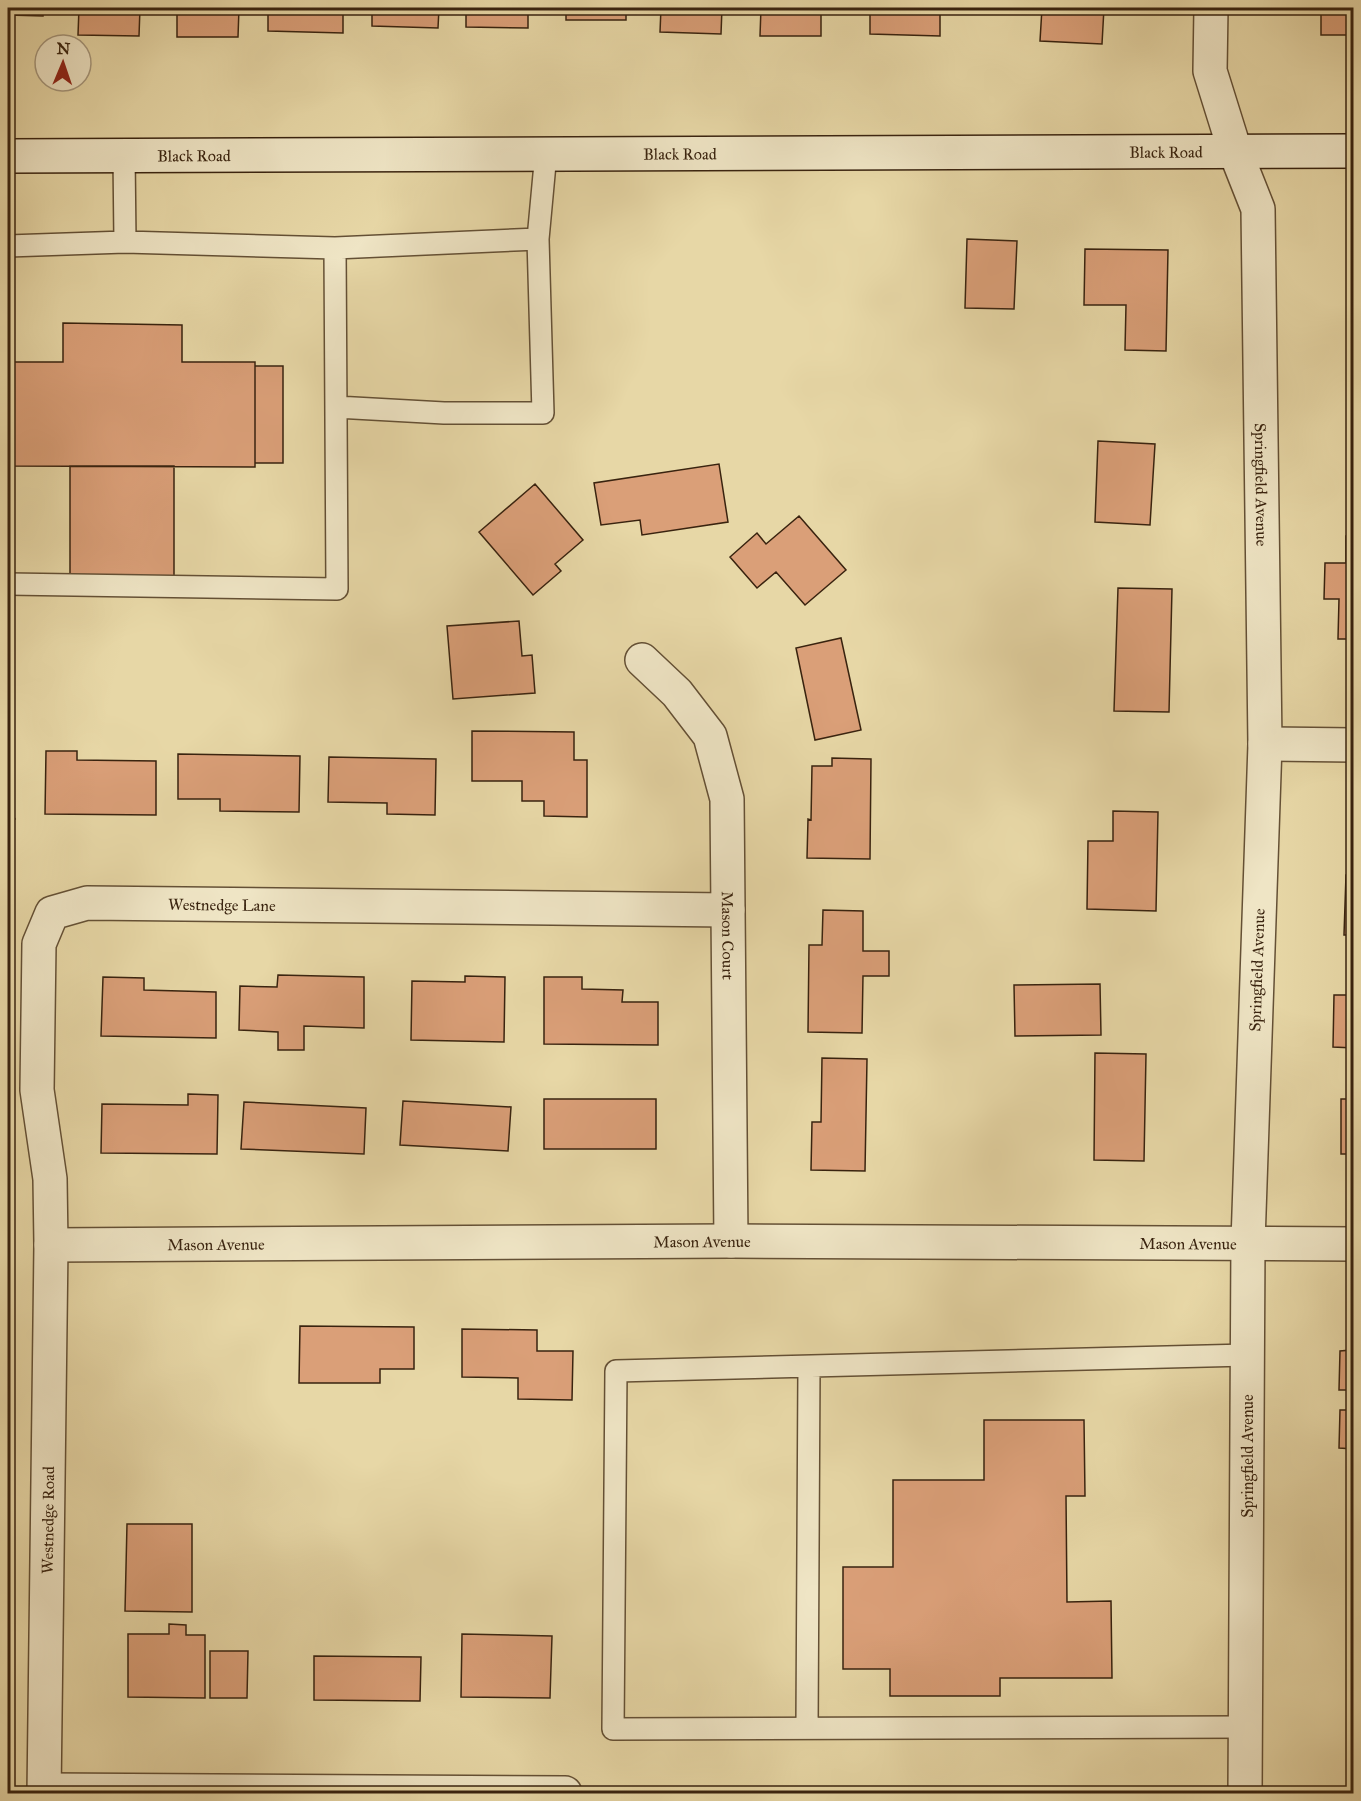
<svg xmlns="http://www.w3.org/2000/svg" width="1361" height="1801" font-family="'IM FELL Great Primer',serif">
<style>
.building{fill:#da9f78;stroke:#39230f;stroke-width:1.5}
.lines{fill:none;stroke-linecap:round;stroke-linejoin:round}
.service-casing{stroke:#645035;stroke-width:24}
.minor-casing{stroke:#645035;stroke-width:36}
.tertiary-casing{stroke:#645035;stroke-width:36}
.secondary-casing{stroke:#39230f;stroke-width:36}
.service{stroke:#efe5c5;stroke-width:21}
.minor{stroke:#efe5c5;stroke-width:33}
.tertiary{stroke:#efe5c5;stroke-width:33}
.secondary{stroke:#efe5c5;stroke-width:33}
.labels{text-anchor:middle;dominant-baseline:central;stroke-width:5;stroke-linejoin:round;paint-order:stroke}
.street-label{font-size:16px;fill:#39230f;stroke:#efe5c5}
</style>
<rect width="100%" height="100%" fill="#e7d7a6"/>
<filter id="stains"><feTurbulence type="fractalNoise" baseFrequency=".00333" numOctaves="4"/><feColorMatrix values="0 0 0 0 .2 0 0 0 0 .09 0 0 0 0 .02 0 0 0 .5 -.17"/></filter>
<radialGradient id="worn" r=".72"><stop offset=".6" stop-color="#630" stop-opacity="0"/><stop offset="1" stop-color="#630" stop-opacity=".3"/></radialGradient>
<path class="building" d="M 8,8 L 43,8 L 43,16 L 8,15 Z
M 79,8 L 140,8 L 139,36 L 78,35 Z
M 177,8 L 239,8 L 238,37 L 177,37 Z
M 268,8 L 343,8 L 343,33 L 268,31 Z
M 372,8 L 439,8 L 438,28 L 372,26 Z
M 466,8 L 528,8 L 528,28 L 466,27 Z
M 566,8 L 626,8 L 626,20 L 566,20 Z
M 661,8 L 722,8 L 721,34 L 660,32 Z
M 761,8 L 821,8 L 821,36 L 760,36 Z
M 870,8 L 940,8 L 940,36 L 870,34 Z
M 1042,8 L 1104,8 L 1102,44 L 1040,41 Z
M 1321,8 L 1354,8 L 1354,35 L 1321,35 Z
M 967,239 L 1017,241 L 1014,309 L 965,308 Z
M 1085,249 L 1168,250 L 1166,351 L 1125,350 L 1126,305 L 1084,305 Z
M 1347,255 L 1354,255 L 1354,380 L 1347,380 Z
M 63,323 L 182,325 L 182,362 L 255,362 L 255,467 L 8,466 L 8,362 L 63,362 Z
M 255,366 L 283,366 L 283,463 L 255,463 Z
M 1098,441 L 1155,444 L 1150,525 L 1095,522 Z
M 719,464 L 728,522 L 642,535 L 640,520 L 601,525 L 594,483 Z
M 70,466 L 174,466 L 174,580 L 70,580 Z
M 535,484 L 583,540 L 555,564 L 561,571 L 533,595 L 479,532 Z
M 799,516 L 846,570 L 805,605 L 776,572 L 757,588 L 730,557 L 757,533 L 766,544 Z
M 1346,536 L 1354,537 L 1354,639 L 1338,639 L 1339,599 L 1324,599 L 1325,563 L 1346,563 Z
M 1118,588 L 1172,589 L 1169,712 L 1114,711 Z
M 519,621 L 522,656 L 532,655 L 535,693 L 453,699 L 447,626 Z
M 841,638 L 861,730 L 815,740 L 796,648 Z
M 472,731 L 574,732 L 574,760 L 587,760 L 587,817 L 544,816 L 544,801 L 522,801 L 522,781 L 472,781 Z
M 46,751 L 77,751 L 77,760 L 156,761 L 156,815 L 45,814 Z
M 178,754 L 300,756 L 299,812 L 220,811 L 220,799 L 178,799 Z
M 329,757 L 436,759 L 435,815 L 387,814 L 387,803 L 328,802 Z
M 832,758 L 871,759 L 870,859 L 807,858 L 808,819 L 811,820 L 812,766 L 832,766 Z
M 8,807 L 15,819 L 8,823 Z
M 1113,811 L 1158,812 L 1156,911 L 1087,909 L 1088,841 L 1113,841 Z
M 1346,875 L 1354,875 L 1354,935 L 1344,935 Z
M 823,910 L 863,911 L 863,951 L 889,951 L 889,976 L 863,976 L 862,1033 L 808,1032 L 809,945 L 822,945 Z
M 278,975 L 364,977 L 364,1028 L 304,1026 L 304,1050 L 278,1050 L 278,1032 L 239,1030 L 240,986 L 277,987 Z
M 465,976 L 505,977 L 504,1042 L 411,1040 L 412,981 L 465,982 Z
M 103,977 L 144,978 L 144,990 L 216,992 L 216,1038 L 101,1036 Z
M 544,977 L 582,977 L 582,989 L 623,990 L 622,1002 L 658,1002 L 658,1045 L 544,1044 Z
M 1100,984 L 1101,1035 L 1015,1036 L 1014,985 Z
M 1334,995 L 1354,995 L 1354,1048 L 1333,1047 Z
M 1095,1053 L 1146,1054 L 1144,1161 L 1094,1160 Z
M 822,1058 L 867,1059 L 865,1171 L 811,1170 L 812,1122 L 821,1122 Z
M 188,1094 L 218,1095 L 217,1154 L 101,1153 L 102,1104 L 188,1105 Z
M 544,1099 L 656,1099 L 656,1149 L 544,1149 Z
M 1341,1099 L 1354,1099 L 1354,1154 L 1341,1154 Z
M 403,1101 L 511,1107 L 508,1151 L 400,1145 Z
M 244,1102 L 366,1108 L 364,1154 L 241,1149 Z
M 1351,1302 L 1354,1303 L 1354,1390 L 1339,1390 L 1340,1351 L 1351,1350 Z
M 300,1326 L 414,1327 L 414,1369 L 380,1369 L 380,1383 L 299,1383 Z
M 462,1329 L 537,1330 L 537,1351 L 573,1351 L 572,1400 L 518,1399 L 518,1378 L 462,1377 Z
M 1340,1410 L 1354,1410 L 1354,1449 L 1339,1448 Z
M 984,1420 L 1084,1420 L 1085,1496 L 1066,1496 L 1067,1602 L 1111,1601 L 1112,1678 L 1000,1678 L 1000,1696 L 890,1696 L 890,1669 L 843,1669 L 843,1567 L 893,1567 L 893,1480 L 984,1480 Z
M 127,1524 L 192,1524 L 192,1612 L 125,1611 Z
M 169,1624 L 186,1625 L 186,1635 L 205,1635 L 205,1698 L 128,1697 L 128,1634 L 169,1634 Z
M 462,1634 L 552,1636 L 550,1698 L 461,1697 Z
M 210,1651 L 248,1651 L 247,1698 L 210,1698 Z
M 314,1656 L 421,1657 L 420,1701 L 314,1700 Z"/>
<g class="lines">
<defs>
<path id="service" d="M 125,242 L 335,248
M 8,246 L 125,242 L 124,155
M 336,407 L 444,413 L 543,413 L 538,239
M 8,584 L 337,589 L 335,248 L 538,239 L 546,153
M 1244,1727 L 613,1729 L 616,1371 L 1247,1355
M 807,1728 L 809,1367"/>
<g id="minor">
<path d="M 1211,8 L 1210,71 L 1235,151"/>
<path id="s1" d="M 642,660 L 677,693 L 710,736 L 727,799 L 731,1241"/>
<path d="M 1265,744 L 1354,745"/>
<path id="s2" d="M 51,1245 L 731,1241 L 1354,1244"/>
<path d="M 44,1790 L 565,1793"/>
<path id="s3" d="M 44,1794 L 51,1245 L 50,1179 L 37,1090 L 39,944 L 52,913 L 87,903 L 728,910"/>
</g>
<g id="tertiary">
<path id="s4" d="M 1235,151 L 1258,209 L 1265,744 L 1248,1242 L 1245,1794"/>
</g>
<g id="secondary">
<path id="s5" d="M 8,156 L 1354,151"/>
</g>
</defs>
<use href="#service" class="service-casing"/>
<use href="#minor" class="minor-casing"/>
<use href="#tertiary" class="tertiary-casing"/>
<use href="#secondary" class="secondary-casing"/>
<use href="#service" class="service"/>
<use href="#minor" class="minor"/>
<use href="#tertiary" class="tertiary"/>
<use href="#secondary" class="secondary"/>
</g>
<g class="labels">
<g class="street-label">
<text stroke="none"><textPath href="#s5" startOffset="1158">Black Road</textPath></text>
<text stroke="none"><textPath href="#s5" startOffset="672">Black Road</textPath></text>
<text stroke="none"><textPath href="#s5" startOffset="186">Black Road</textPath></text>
<text stroke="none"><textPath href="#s4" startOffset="338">Springfield Avenue</textPath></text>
<text stroke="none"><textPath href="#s3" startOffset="1056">Westnedge Lane</textPath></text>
<text stroke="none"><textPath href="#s1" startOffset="304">Mason Court</textPath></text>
<text transform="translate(1257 970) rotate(-88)">Springfield Avenue</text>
<text stroke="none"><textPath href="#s2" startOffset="651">Mason Avenue</textPath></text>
<text stroke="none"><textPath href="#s2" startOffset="1137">Mason Avenue</textPath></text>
<text stroke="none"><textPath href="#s2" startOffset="165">Mason Avenue</textPath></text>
<text transform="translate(1247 1456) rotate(-90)">Springfield Avenue</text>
<text stroke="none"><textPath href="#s3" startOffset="274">Westnedge Road</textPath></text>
</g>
</g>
<rect width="1361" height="1801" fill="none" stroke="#e7d7a6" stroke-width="30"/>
<rect x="9" y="9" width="1343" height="1783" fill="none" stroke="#39230f" stroke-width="3"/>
<rect x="15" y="15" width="1331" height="1771" fill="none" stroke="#39230f" stroke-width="1.5"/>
<g transform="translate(63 63) rotate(2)"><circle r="28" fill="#efe5c5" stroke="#a6977c" stroke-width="1.5"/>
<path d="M0-4.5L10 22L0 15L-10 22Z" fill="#8f2418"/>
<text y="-9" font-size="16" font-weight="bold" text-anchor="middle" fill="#39230f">N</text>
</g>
<rect width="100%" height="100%" filter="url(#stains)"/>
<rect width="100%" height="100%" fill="url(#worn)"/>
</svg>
